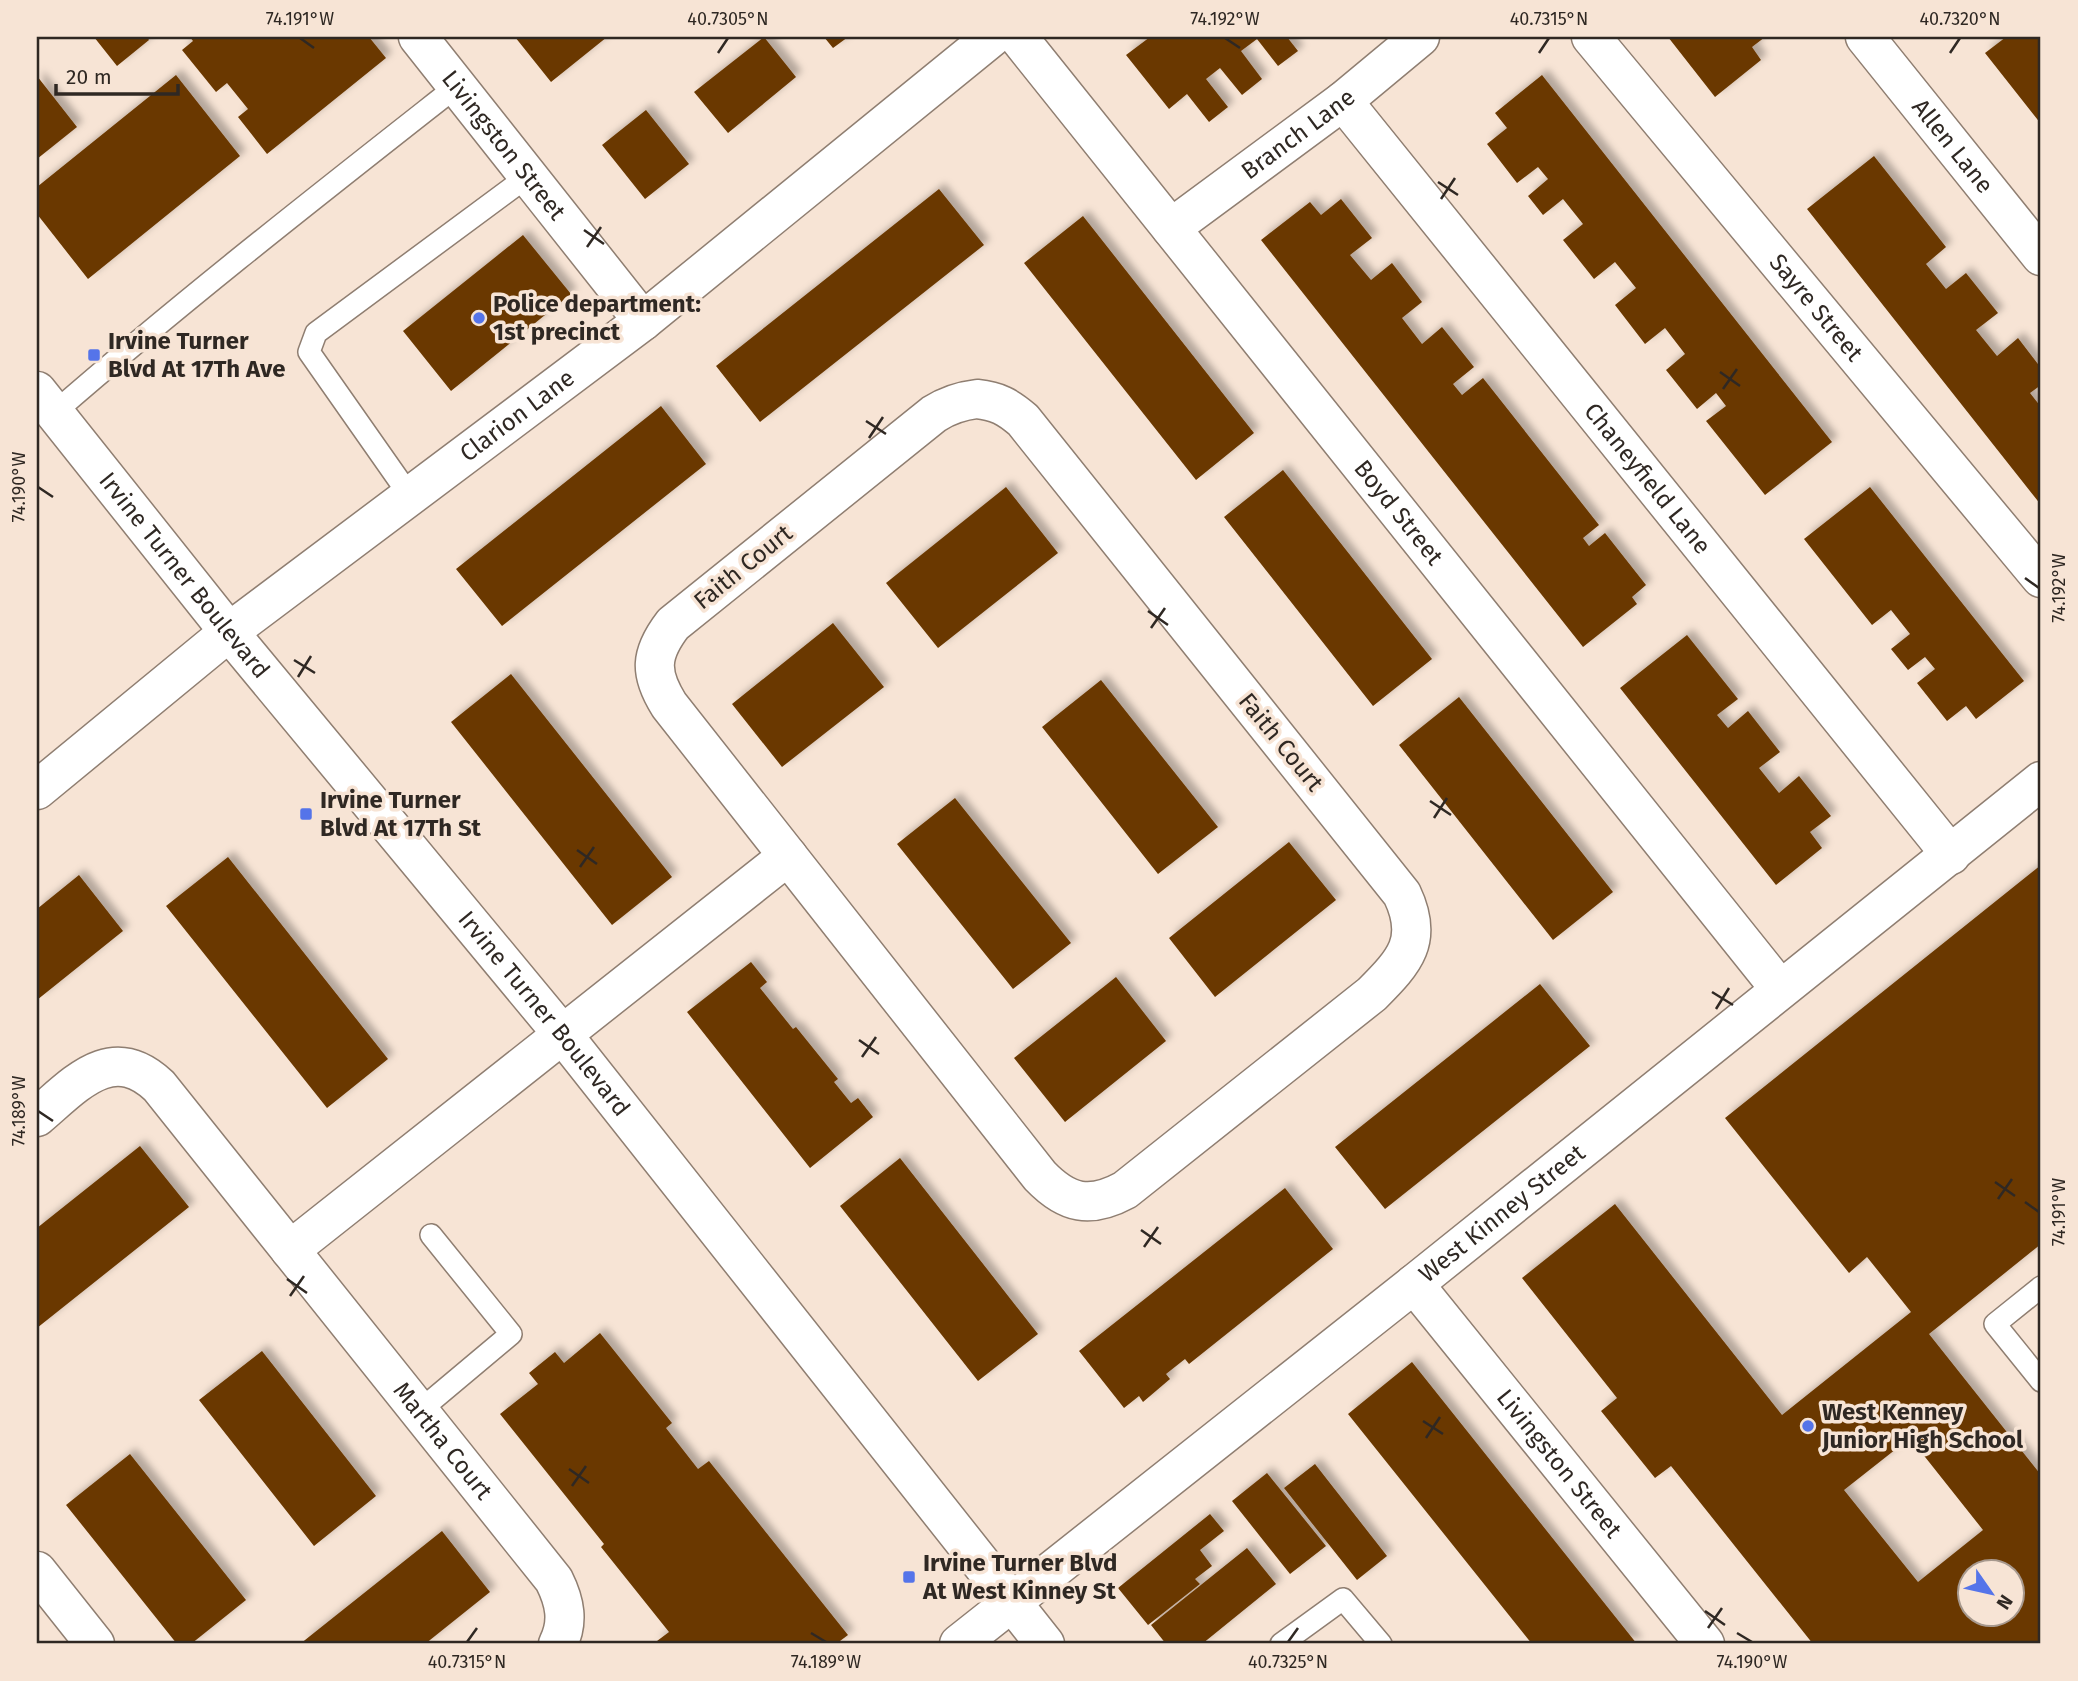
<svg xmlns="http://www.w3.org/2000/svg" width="2078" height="1681" font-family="'Fira Sans',sans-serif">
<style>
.building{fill:#6a3904;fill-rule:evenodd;filter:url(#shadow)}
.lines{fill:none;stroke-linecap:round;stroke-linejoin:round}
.service-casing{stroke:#8f7e71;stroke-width:24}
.minor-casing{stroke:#8f7e71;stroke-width:41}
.tertiary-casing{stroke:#8f7e71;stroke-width:41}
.secondary-casing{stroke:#8f7e71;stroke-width:41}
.service{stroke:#fff;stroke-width:21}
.minor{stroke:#fff;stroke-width:38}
.tertiary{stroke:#fff;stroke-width:38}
.secondary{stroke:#fff;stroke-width:38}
.ticks{fill:none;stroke:#2f2823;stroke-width:2.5}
.poi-dot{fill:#5574e9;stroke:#f7e4d5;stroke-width:2.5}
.labels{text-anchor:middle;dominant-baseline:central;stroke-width:7;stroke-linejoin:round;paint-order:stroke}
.street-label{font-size:24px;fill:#2f2823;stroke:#f7e4d5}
.poi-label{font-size:24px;font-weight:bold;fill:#2f2823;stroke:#f7e4d5;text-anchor:start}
.neatline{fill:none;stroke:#2f2823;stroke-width:2.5}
.ticks-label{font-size:18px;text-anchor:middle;fill:#2f2823}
</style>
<defs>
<filter id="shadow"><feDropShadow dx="6" dy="-6" stdDeviation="3.5" flood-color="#0004"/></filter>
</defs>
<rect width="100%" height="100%" fill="#f7e4d5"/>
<path class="building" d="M 94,37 L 147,37 L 149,40 L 117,66 Z
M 190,37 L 369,37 L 386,58 L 267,154 L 238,117 L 248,109 L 227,83 L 216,92 L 182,50 L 193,41 Z
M 515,37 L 607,37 L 551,82 Z
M 764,37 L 796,77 L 728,133 L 694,92 Z
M 824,37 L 848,37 L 833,48 Z
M 1150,37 L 1287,37 L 1298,51 L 1278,66 L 1257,39 L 1241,51 L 1262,79 L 1242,95 L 1220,68 L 1206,79 L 1228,107 L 1209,122 L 1187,94 L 1169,109 L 1126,55 Z
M 1668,37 L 1765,37 L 1752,47 L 1761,60 L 1715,97 Z
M 2006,37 L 2041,37 L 2041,124 L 1985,53 Z
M 176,75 L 240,156 L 88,279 L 37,214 L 37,187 Z
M 1542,75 L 1832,442 L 1765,495 L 1706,421 L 1726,406 L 1716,393 L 1697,409 L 1666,370 L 1685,354 L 1665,328 L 1645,344 L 1615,305 L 1636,288 L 1615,262 L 1594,279 L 1563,240 L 1583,224 L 1563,199 L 1543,215 L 1528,196 L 1548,179 L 1538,167 L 1517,183 L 1487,144 L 1507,128 L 1495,113 Z
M 37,76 L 77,127 L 37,159 Z
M 646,110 L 689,164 L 645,199 L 602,145 Z
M 1874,156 L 1946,247 L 1926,264 L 1946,289 L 1966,273 L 1998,313 L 1976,330 L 1997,356 L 2018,338 L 2041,368 L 2041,385 L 2030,393 L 2041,407 L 2041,505 L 1807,209 Z
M 939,189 L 984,245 L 760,422 L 716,366 Z
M 1341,199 L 1372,238 L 1350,255 L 1371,280 L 1392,263 L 1422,302 L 1402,318 L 1422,344 L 1442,327 L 1474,367 L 1453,384 L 1462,395 L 1483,378 L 1599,525 L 1583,538 L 1589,546 L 1605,533 L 1646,585 L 1632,597 L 1637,604 L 1583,647 L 1261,240 L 1310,202 L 1321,215 Z
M 1083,216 L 1254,433 L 1196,480 L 1024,263 Z
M 523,235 L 571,294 L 451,391 L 403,331 Z
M 661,406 L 706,464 L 502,626 L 456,569 Z
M 1283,470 L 1432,659 L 1373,706 L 1224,517 Z
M 1006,487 L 1058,553 L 938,648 L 886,583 Z
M 1870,487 L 2024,681 L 1976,719 L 1966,706 L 1947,721 L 1917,683 L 1935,669 L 1925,657 L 1908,670 L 1891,649 L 1910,634 L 1891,610 L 1872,625 L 1804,539 Z
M 833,623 L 884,687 L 782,767 L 732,704 Z
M 1687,635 L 1738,699 L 1717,715 L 1728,728 L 1748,711 L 1780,752 L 1759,768 L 1779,793 L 1799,776 L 1831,816 L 1810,832 L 1822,848 L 1776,885 L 1620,688 Z
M 511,674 L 672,877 L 612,925 L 451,722 Z
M 1101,680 L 1218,827 L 1158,874 L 1042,727 Z
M 1459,697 L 1613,892 L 1553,940 L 1399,745 Z
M 955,798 L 1071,943 L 1013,989 L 897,844 Z
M 1289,842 L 1336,900 L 1215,997 L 1169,938 Z
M 228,857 L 388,1059 L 327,1108 L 166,906 Z
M 2041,865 L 2041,1244 L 1929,1334 L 2041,1475 L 2041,1644 L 1813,1644 L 1671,1466 L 1655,1478 L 1601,1411 L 1617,1398 L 1522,1278 L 1615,1204 L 1782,1415 L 1911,1312 L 1867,1257 L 1849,1273 L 1725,1118 ZM 1910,1438 L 1983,1530 L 1918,1582 L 1844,1490 ZM 1969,1572 L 2011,1572 L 2011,1614 L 1969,1614 Z
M 79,875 L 123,931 L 37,1000 L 37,909 Z
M 751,962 L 767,982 L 760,988 L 793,1029 L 796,1027 L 838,1079 L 834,1082 L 851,1103 L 858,1098 L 873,1117 L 810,1168 L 687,1012 Z
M 1116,977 L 1166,1041 L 1065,1122 L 1014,1058 Z
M 1540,984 L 1590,1046 L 1385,1209 L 1335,1147 Z
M 140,1146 L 189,1207 L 37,1328 L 37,1228 Z
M 900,1158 L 1038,1334 L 978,1381 L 840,1206 Z
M 1285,1188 L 1333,1249 L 1189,1364 L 1185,1359 L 1166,1374 L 1170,1379 L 1143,1402 L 1139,1396 L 1124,1408 L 1079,1351 Z
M 600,1333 L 672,1423 L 666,1428 L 698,1469 L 709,1461 L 848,1635 L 836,1644 L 653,1644 L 669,1632 L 601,1547 L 604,1544 L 500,1414 L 538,1384 L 529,1373 L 555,1352 L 564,1363 Z
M 262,1351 L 376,1496 L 314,1546 L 199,1400 Z
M 1412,1362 L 1637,1644 L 1532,1644 L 1348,1414 Z
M 130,1454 L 246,1600 L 191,1644 L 177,1644 L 66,1505 Z
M 1315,1464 L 1387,1556 L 1357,1580 L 1284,1488 Z
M 1267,1473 L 1326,1546 L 1290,1574 L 1232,1501 Z
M 1210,1514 L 1224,1531 L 1200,1550 L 1212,1566 L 1195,1579 L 1200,1584 L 1148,1625 L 1118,1588 Z
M 442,1531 L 490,1592 L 425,1644 L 300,1644 Z
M 1247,1548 L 1276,1584 L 1202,1644 L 1166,1644 L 1151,1625 Z"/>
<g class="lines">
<defs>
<path id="service" d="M 54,413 C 185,299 321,193 457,86
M 410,496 L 309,352 L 316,333 L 528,176
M 2041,1287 L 1995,1324 L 2041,1381
M 418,1412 L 511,1334 L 431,1235
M 1281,1644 L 1343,1599 L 1381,1644"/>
<g id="minor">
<path id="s1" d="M 418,37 L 643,321"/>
<path id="s2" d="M 1018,37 L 1780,989"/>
<path id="s3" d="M 1591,37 L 2041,578"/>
<path id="s4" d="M 1865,37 L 2041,256"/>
<path id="s5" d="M 1343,101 L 1951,855"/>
<path id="s6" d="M 1171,228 L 1343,101 L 1420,37"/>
<path d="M 977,399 C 997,401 1008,407 1023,420 L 1402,894 C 1424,940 1405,961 1372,994 L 1125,1190 C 1090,1209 1067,1204 1040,1176 L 669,705 C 649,673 650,654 673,624 L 934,414 C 948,405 960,401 977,399 Z"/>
<path id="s7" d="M 37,790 L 229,632 L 643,321 L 992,37"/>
<path id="s8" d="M 37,1117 C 75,1085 111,1041 159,1086 L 554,1580 C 565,1602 569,1622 558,1644"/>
<path d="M 290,1250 L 788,856"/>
<path id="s9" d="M 1414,1284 L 1705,1644"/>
<path d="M 37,1571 L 95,1644"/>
</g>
<g id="tertiary">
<path id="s10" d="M 959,1644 L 1414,1284 L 2041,781"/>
</g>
<g id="secondary">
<path id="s11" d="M 37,391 L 229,632 L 563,1035 L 1045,1644"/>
</g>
</defs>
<use href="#service" class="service-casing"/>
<use href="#minor" class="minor-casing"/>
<use href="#tertiary" class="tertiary-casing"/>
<use href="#secondary" class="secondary-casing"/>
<use href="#service" class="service"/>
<use href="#minor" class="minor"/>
<use href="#tertiary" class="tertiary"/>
<use href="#secondary" class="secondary"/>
</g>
<path class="ticks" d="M 300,38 L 314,48M 1225,38 L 1240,48M 718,53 L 728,38M 1539,53 L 1549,38M 1950,53 L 1960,38M 1438,182 L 1458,195M 1441,199 L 1455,178M 584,230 L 604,244M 587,247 L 601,227M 1720,372 L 1740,386M 1723,389 L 1737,369M 866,421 L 886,434M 869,438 L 883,417M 38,487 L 53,497M 2025,578 L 2039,588M 1148,611 L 1168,625M 1151,628 L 1165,608M 294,660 L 315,673M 298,677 L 311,656M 1430,801 L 1451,815M 1434,818 L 1447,798M 577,850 L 597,864M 580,867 L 594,847M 1712,992 L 1733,1005M 1716,1009 L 1729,988M 859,1040 L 879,1054M 862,1057 L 876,1037M 38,1111 L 53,1121M 1995,1182 L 2015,1196M 1998,1199 L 2012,1179M 2025,1202 L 2039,1212M 1141,1230 L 1161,1244M 1144,1247 L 1158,1227M 287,1279 L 307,1293M 290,1296 L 304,1276M 1423,1421 L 1443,1434M 1426,1438 L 1440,1417M 569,1469 L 589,1483M 572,1486 L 586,1466M 1705,1611 L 1725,1625M 1708,1628 L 1722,1608M 811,1633 L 826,1642M 1737,1633 L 1752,1642M 467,1642 L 477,1628M 1288,1642 L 1298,1628"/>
<g class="poi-dot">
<circle cx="479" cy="318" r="7"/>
<rect x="87" y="348" width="14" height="14" rx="3.5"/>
<rect x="299" y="807" width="14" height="14" rx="3.5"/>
<circle cx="1808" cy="1426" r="7"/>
<rect x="902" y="1570" width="14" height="14" rx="3.5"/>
</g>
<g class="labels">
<g class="street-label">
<text stroke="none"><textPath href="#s6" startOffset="158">Branch Lane</textPath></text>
<text stroke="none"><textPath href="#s1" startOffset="138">Livingston Street</textPath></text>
<text stroke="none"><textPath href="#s4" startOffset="140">Allen Lane</textPath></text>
<text stroke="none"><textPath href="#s3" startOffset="352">Sayre Street</textPath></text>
<text stroke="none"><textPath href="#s7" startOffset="609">Clarion Lane</textPath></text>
<text stroke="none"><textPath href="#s5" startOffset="485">Chaneyfield Lane</textPath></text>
<text stroke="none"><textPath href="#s2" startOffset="609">Boyd Street</textPath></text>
<text transform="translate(743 567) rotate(-39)">Faith Court</text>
<text stroke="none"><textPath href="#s11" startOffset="236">Irvine Turner Boulevard</textPath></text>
<text transform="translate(1281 742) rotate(51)">Faith Court</text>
<text stroke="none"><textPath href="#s11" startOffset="803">Irvine Turner Boulevard</textPath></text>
<text stroke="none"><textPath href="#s10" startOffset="693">West Kinney Street</textPath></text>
<text stroke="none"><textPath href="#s8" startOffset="598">Martha Court</textPath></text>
<text stroke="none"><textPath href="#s9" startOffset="231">Livingston Street</textPath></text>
</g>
<g class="poi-label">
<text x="493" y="304">Police department:<tspan x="493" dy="28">1st precinct</tspan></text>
<text x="108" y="341">Irvine Turner<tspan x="108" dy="28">Blvd At 17Th Ave</tspan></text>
<text x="320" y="800">Irvine Turner<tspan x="320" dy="28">Blvd At 17Th St</tspan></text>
<text x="1822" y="1412">West Kenney<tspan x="1822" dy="28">Junior High School</tspan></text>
<text x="923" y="1563">Irvine Turner Blvd<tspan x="923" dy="28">At West Kinney St</tspan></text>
</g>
</g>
<rect width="2078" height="1681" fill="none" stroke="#f7e4d5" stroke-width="77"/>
<g transform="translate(1991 1593) rotate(124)"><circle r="33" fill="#f7e4d5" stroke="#a7998e" stroke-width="2"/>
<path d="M0-5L12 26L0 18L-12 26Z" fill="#5574e9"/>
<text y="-10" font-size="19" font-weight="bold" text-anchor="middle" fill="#2f2823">N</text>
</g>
<path d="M56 84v10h122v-10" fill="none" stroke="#2f2823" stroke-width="3.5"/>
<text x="66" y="84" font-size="21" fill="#2f2823" stroke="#f7e4d5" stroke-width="5" paint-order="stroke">20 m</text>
<rect x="38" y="38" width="2001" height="1604" class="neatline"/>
<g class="ticks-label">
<text x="300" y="25">74.191°W</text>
<text x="728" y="25">40.7305°N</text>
<text x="1225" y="25">74.192°W</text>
<text x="1549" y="25">40.7315°N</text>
<text x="1960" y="25">40.7320°N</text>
<text transform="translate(19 487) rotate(-90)" y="6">74.190°W</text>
<text transform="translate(2059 588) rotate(-90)" y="6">74.192°W</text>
<text transform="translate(19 1111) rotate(-90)" y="6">74.189°W</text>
<text transform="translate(2059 1212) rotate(-90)" y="6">74.191°W</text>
<text x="467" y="1668">40.7315°N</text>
<text x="826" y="1668">74.189°W</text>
<text x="1288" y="1668">40.7325°N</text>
<text x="1752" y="1668">74.190°W</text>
</g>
</svg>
